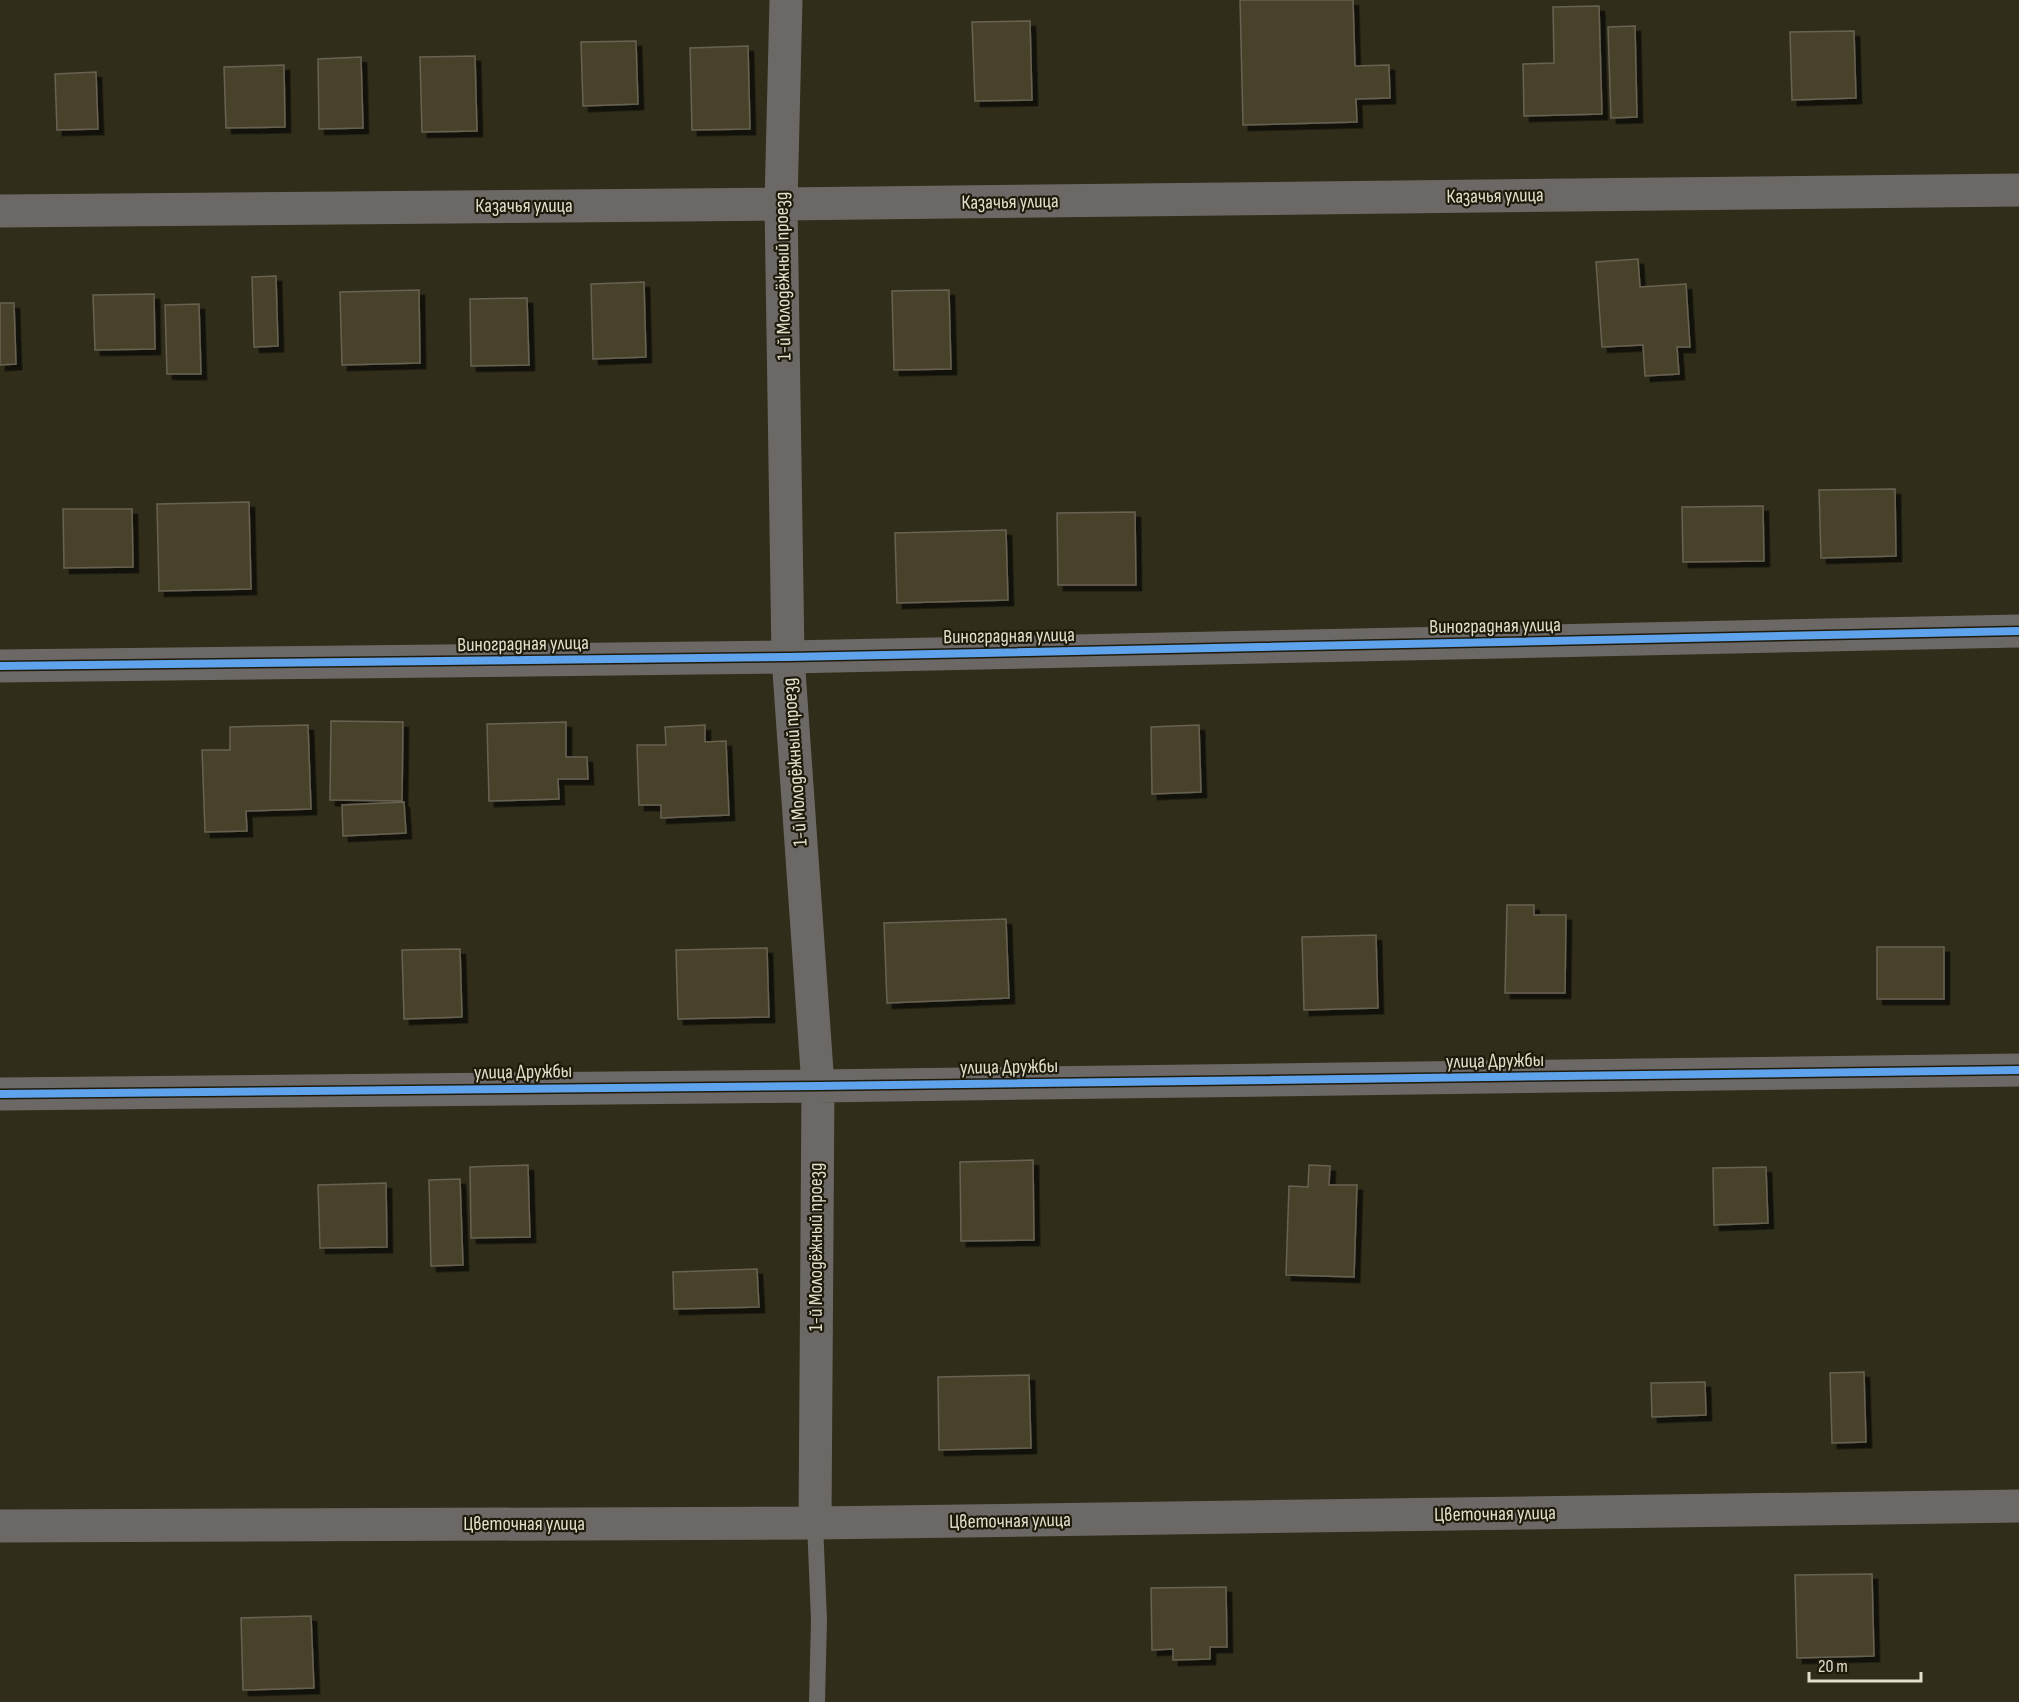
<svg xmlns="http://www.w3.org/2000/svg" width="2019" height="1702" font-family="'Sofia Sans Condensed',sans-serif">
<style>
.building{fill:#4a422b;stroke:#686253;stroke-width:1.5;filter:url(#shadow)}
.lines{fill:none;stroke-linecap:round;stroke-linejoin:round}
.service{stroke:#6c6865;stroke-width:16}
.minor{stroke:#6c6865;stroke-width:33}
.cycleway-casing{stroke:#1e1b0c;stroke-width:11}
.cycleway{stroke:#60a3ed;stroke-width:8}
.labels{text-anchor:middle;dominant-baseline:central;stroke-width:4.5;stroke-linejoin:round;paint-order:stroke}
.street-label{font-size:20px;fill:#e2dfcb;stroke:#1e1b0c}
</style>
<defs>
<filter id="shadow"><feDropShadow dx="5.5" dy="5.5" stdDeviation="0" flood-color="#0009"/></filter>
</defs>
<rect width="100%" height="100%" fill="#302d1a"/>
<path class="building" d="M 1240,0 L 1353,0 L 1355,66 L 1389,65 L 1390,98 L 1356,99 L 1357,122 L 1243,125 Z
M 1599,6 L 1602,114 L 1524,116 L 1523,64 L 1554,63 L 1553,7 Z
M 1030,21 L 1032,100 L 975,101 L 972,22 Z
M 1635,26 L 1637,117 L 1611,118 L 1608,27 Z
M 1854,31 L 1856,98 L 1792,100 L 1790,32 Z
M 636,41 L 638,104 L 583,106 L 581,42 Z
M 748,46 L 750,129 L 692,130 L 690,48 Z
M 475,56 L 477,131 L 422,132 L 420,57 Z
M 361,57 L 363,128 L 319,129 L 318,59 Z
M 284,65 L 285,127 L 226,128 L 224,67 Z
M 96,72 L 98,129 L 57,130 L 55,74 Z
M 1638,259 L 1640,287 L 1686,284 L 1690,347 L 1677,347 L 1679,374 L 1645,376 L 1643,345 L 1602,347 L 1596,262 Z
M 276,276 L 278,346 L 254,347 L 252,277 Z
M 644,282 L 646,357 L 593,359 L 591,284 Z
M 419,290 L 420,363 L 342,365 L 340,292 Z
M 949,290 L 951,369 L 894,370 L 892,291 Z
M 154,294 L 155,349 L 95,350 L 93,295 Z
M 527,298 L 529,365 L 471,366 L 470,299 Z
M 0,303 L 14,303 L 16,364 L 0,365 Z
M 199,304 L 201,374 L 167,374 L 165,305 Z
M 1895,489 L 1896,556 L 1821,558 L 1819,490 Z
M 249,502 L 251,589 L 159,591 L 157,504 Z
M 1763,506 L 1764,561 L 1683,562 L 1682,507 Z
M 63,509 L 132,509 L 133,567 L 64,568 Z
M 1135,512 L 1136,585 L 1058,585 L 1057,513 Z
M 1006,530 L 1008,600 L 897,603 L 895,533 Z
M 331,721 L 403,722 L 402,801 L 330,800 Z
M 566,722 L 566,757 L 587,757 L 588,779 L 558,779 L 559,799 L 489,801 L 487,724 Z
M 308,725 L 311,809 L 246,811 L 247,831 L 205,832 L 202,750 L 230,750 L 230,727 Z
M 705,725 L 705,742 L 726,741 L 729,815 L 661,818 L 661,805 L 639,805 L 637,745 L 666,745 L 665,727 Z
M 1199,725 L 1201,792 L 1152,794 L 1151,727 Z
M 404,802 L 406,833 L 343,836 L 342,805 Z
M 1507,905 L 1534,905 L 1534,915 L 1566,915 L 1565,993 L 1505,993 Z
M 1006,919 L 1009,998 L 887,1003 L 884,923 Z
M 1376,935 L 1378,1008 L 1304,1010 L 1302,937 Z
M 1877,947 L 1944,947 L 1944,999 L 1877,999 Z
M 767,948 L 769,1017 L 678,1019 L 676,950 Z
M 460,949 L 462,1017 L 404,1019 L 402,950 Z
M 1033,1160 L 1034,1240 L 961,1241 L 960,1162 Z
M 528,1165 L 530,1237 L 471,1238 L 470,1167 Z
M 1309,1165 L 1330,1166 L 1329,1185 L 1357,1185 L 1354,1277 L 1286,1275 L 1289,1186 L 1308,1187 Z
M 1766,1167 L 1768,1223 L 1714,1225 L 1713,1168 Z
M 460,1179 L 463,1265 L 431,1266 L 429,1180 Z
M 386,1183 L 387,1247 L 320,1248 L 318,1185 Z
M 757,1269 L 759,1307 L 674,1309 L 673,1272 Z
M 1864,1372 L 1866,1442 L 1832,1443 L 1830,1373 Z
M 1029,1375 L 1031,1448 L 939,1450 L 938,1377 Z
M 1705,1382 L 1706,1415 L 1652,1417 L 1651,1383 Z
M 1872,1574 L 1874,1656 L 1797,1658 L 1795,1575 Z
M 1226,1587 L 1227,1647 L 1210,1647 L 1210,1659 L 1173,1660 L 1173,1649 L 1152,1650 L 1151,1588 Z
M 311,1616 L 314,1688 L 243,1690 L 241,1618 Z"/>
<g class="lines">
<path class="service" d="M 815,1523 L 819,1620 L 817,1702"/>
<path class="minor" d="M 786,0 L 781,204 L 788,657 L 818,1086 L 815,1523
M 0,211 L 781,204 L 2019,190
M 0,666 L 788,657 L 2019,631
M 0,1094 L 818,1086 L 2019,1070
M 0,1526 L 815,1523 L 2019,1506"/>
<defs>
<path id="cycleway" d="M 0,666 L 788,657 L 2019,631
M 0,1094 L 818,1086 L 2019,1070"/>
</defs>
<use href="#cycleway" class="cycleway-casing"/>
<use href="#cycleway" class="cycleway"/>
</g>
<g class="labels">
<g class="street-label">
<text transform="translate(1495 196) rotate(-1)">Казачья улица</text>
<text transform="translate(1010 202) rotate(-1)">Казачья улица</text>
<text x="524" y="206">Казачья улица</text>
<text transform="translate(783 276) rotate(-91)">1-й Молодёжный проезд</text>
<text transform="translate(1495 626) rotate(-1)">Виноградная улица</text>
<text transform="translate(1009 636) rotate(-1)">Виноградная улица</text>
<text transform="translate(523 644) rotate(-1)">Виноградная улица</text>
<text transform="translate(795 762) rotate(-94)">1-й Молодёжный проезд</text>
<text transform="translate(1495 1061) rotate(-1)">улица Дружбы</text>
<text transform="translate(1009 1067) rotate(-1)">улица Дружбы</text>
<text transform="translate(523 1072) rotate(-1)">улица Дружбы</text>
<text transform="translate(816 1247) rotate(-90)">1-й Молодёжный проезд</text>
<text transform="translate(1495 1514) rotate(-1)">Цветочная улица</text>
<text transform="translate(1010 1521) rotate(-1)">Цветочная улица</text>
<text x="524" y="1524">Цветочная улица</text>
</g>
</g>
<path d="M1809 1672v9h112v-9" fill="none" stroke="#e2dfcb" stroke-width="3"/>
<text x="1818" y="1672" font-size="18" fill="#e2dfcb" stroke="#1e1b0c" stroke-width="4.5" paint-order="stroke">20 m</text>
</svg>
